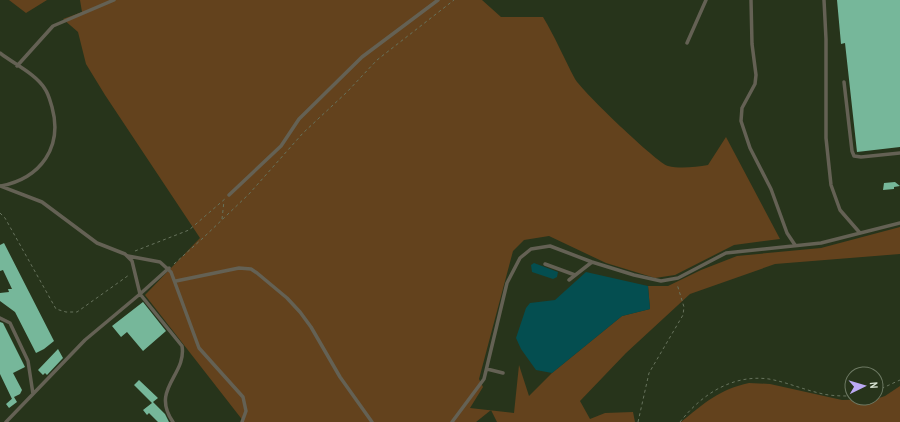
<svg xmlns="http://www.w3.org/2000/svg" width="900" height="422" font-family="'Archivo Narrow',sans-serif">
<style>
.green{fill:#63421d}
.water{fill:#044e50}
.building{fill:#76b79a}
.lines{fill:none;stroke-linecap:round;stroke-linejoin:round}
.path{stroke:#67735d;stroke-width:1;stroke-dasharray:3 3;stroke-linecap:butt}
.lane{stroke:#646154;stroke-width:3.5}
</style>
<rect width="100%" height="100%" fill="#27341b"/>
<path class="green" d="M 9,0 L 47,0 L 26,13 Z
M 80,0 L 482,0 L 501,17 L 543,17 C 555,37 564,58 575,79 C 582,91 657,163 668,166 C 680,169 696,167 708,165 L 726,137 L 780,239 L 734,245 L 675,275 L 655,278 L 606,263 L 549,236 L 524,240 L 513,251 L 479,379 L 483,387 L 470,408 L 514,413 L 519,365 L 529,396 L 552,373 L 622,316 L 650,309 L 648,286 L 668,286 L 701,270 L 737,256 L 821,248 L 900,227 L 900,254 L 775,264 L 690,294 L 626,353 L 580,401 L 590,419 L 605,413 L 633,412 L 635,422 L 497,422 L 491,410 L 476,422 L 244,422 L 145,295 L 200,238 L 105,95 L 86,64 L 78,32 L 63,19 L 82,12 Z
M 749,383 L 770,384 L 842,400 L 876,399 L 885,396 L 900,386 L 900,422 L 681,422 C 703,404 720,389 749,383 Z"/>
<path class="water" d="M 534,263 L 558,272 L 557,277 L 553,279 L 532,272 L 531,265 Z
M 586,272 L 648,286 L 650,309 L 622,316 L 552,373 L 536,370 L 521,349 L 516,338 L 526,308 L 530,303 L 555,300 Z"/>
<path class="building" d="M 837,0 L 900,0 L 900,147 L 857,152 L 845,43 L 841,44 Z
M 895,182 L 900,186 L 894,187 L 894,189 L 883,190 L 884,183 Z
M 4,243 L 54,341 L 44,349 L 36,353 L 15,312 L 0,301 L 0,293 L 9,292 L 8,289 L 12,289 L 3,270 L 0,271 L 0,245 Z
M 143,302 L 166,331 L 143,351 L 127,332 L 121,337 L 112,326 Z
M 0,322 L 3,323 L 25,367 L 13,373 L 22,390 L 20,394 L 14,397 L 17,402 L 9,408 L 6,404 L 14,397 L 12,399 L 0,374 Z
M 58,349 L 63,358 L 47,375 L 45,373 L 43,375 L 38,370 Z
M 139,380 L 158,398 L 153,402 L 165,414 L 169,422 L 158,422 L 149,413 L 147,415 L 143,410 L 152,403 L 134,385 Z"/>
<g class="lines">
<path class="path" d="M 0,213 L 5,218 L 56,309 L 66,312 L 77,312 L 129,275
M 222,219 L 224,201
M 135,251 L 189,230 L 226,198
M 174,264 L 203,238 L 249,194 L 303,133 L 347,92 L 377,60 L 454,0
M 876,391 L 900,380
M 638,422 L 649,373 L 683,315 L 684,307 L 677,284
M 680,422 C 701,395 732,374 769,379 C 786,382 802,389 819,393 C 830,396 841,396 852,396"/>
<path class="lane" d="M 751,0 L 752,44 L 756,75 L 755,84 L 742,108 L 741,121 L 750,148 L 771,189 L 787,233 L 795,245
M 824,0 L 826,39 L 826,138 L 831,185 L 840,210 L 860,233
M 687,43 L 706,0
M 0,53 C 14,64 36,74 45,89 C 49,95 50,101 52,107 C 63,147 41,178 1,186
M 17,66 L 53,26 L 114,0
M 844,82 L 852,151 L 854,156 L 861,157 L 900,153
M 0,186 L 42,202 L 97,243 L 125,254 L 132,261 L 140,294 L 169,268
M 229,195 L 281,146 L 299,119 L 362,57 L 438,0
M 128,256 L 160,262 L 171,272 L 199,348 L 243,397 L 246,411 L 242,422
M 545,264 L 575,275
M 569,280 L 592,262
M 176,281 L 239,268 L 251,269 L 257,273 L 287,298 L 300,312 L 311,327 L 340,377 L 372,422
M 0,318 L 10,323 L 28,361 L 33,394 L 6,422
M 487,369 L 503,373
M 33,394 L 85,340 L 140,294 L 182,346 C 187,375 150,389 173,422
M 452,422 L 484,379 L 507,283 L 520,258 L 531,249 L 550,246 L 592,262 L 634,275 L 661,281 L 678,278 L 726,253 L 821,243 L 900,223"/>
</g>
<g transform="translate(864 386) rotate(85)"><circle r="19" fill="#27341b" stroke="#6d7963"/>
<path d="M0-3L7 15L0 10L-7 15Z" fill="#bcaaf5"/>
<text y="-6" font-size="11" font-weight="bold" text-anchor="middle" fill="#d6e0d0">N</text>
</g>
</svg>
